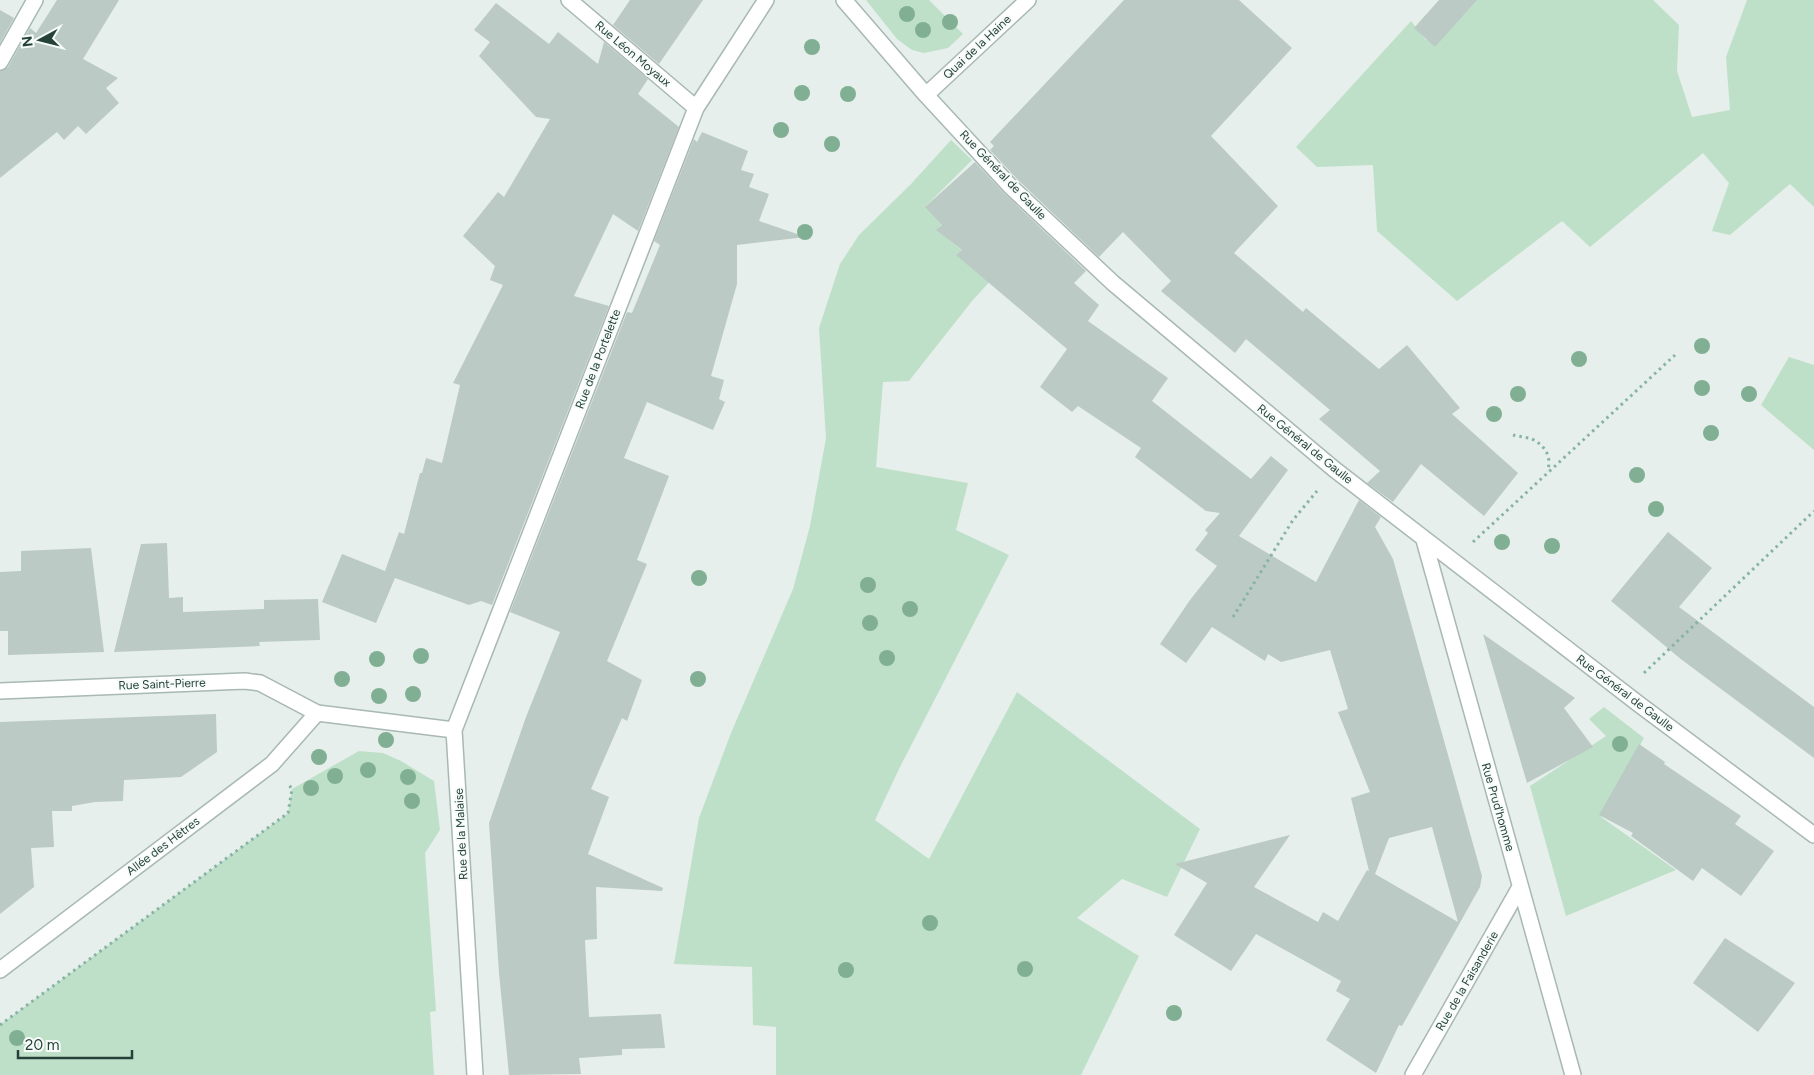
<svg xmlns="http://www.w3.org/2000/svg" width="1814" height="1075" font-family="Figtree,sans-serif">
<style>
.green{fill:#bfe0c8}
.building{fill:#bbcac4;fill-rule:evenodd}
.lines{fill:none;stroke-linecap:round;stroke-linejoin:round}
.street-casing{stroke:#a8b8b2;stroke-width:18}
.secondary-casing{stroke:#a4bbb3;stroke-width:18}
.path{stroke:#86b3a5;stroke-width:3;stroke-dasharray:2.5 4;stroke-linecap:butt}
.street{stroke:#fff;stroke-width:15}
.secondary{stroke:#fff;stroke-width:15}
.tree{fill:#80af93}
.labels{text-anchor:middle;dominant-baseline:central;stroke-width:4;stroke-linejoin:round;paint-order:stroke}
.street-label{font-size:12px;fill:#24423a;stroke:#f7fbf9}
</style>
<rect width="100%" height="100%" fill="#e6efeb"/>
<path class="green" d="M 866,0 L 929,0 L 963,34 L 948,48 L 924,53 L 912,50 L 897,39 Z
M 1465,0 L 1653,0 L 1679,25 L 1677,71 L 1692,117 L 1730,110 L 1726,57 L 1747,0 L 1814,0 L 1814,207 L 1790,184 L 1730,235 L 1712,231 L 1729,183 L 1703,153 L 1590,247 L 1562,221 L 1457,301 L 1377,231 L 1373,165 L 1317,167 L 1296,147 L 1411,21 L 1426,40 Z
M 951,140 L 972,160 L 926,206 L 944,222 L 937,230 L 994,277 L 972,301 L 909,381 L 883,382 L 876,467 L 968,483 L 956,530 L 1009,555 L 899,769 L 875,820 L 929,859 L 1017,692 L 1200,829 L 1167,897 L 1122,879 L 1077,918 L 1139,956 L 1081,1075 L 776,1075 L 776,1027 L 753,1025 L 752,967 L 674,964 L 699,818 L 731,733 L 793,589 L 810,526 L 826,438 L 819,328 L 840,264 L 859,235 L 911,184 Z
M 1789,357 L 1814,365 L 1814,450 L 1761,405 Z
M 1604,707 L 1644,738 L 1601,817 L 1676,870 L 1566,916 L 1530,786 L 1606,736 L 1589,719 Z
M 359,751 L 383,753 L 401,761 L 434,781 L 440,830 L 425,853 L 436,1011 L 430,1012 L 434,1075 L 0,1075 L 0,1025 L 288,813 L 292,789 Z"/>
<path class="building" d="M 57,0 L 119,0 L 83,59 L 118,78 L 106,88 L 119,103 L 86,134 L 78,126 L 64,140 L 57,132 L 0,178 L 0,71 L 8,67 L 30,28 L 36,33 Z
M 630,0 L 703,0 L 659,64 L 613,25 Z
M 1124,0 L 1239,0 L 1292,48 L 1211,136 L 1278,206 L 1234,253 L 1303,312 L 1306,308 L 1379,369 L 1407,345 L 1460,408 L 1452,414 L 1518,473 L 1484,516 L 1421,464 L 1393,502 L 1367,483 L 1380,471 L 1319,419 L 1330,410 L 1246,339 L 1235,353 L 1161,291 L 1171,281 L 1123,232 L 1099,257 L 1017,179 L 990,150 L 994,146 L 990,142 Z
M 1439,0 L 1477,0 L 1435,47 L 1414,28 Z
M 496,3 L 549,44 L 558,32 L 598,64 L 604,42 L 648,79 L 638,94 L 679,127 L 638,231 L 613,214 L 574,296 L 609,306 L 492,605 L 481,601 L 469,605 L 395,578 L 376,623 L 322,602 L 342,554 L 385,571 L 399,532 L 404,534 L 420,473 L 422,473 L 426,458 L 442,463 L 460,385 L 453,383 L 503,285 L 490,280 L 495,266 L 463,236 L 498,192 L 504,197 L 550,119 L 536,117 L 479,56 L 490,42 L 474,30 Z
M 0,10 L 14,18 L 0,43 Z
M 702,132 L 748,151 L 741,170 L 754,174 L 749,187 L 769,194 L 759,221 L 806,237 L 737,245 L 737,284 L 711,376 L 724,380 L 719,399 L 725,402 L 713,430 L 647,402 L 624,458 L 669,476 L 637,560 L 647,564 L 607,661 L 642,680 L 627,721 L 622,718 L 591,789 L 609,797 L 588,854 L 663,888 L 662,891 L 596,887 L 597,939 L 585,940 L 589,1017 L 661,1014 L 665,1048 L 622,1049 L 622,1055 L 579,1058 L 581,1074 L 509,1075 L 499,973 L 489,823 L 526,717 L 560,632 L 510,612 L 627,312 L 632,313 L 660,245 L 654,241 L 694,139 L 697,142 Z
M 975,162 L 1004,193 L 1086,271 L 1074,283 L 1099,305 L 1088,321 L 1168,378 L 1152,401 L 1251,479 L 1271,456 L 1288,470 L 1239,536 L 1316,582 L 1359,500 L 1381,517 L 1375,527 L 1393,559 L 1482,876 L 1480,887 L 1402,1026 L 1399,1025 L 1376,1073 L 1326,1040 L 1350,999 L 1336,991 L 1341,981 L 1256,934 L 1231,971 L 1174,935 L 1207,883 L 1175,864 L 1290,835 L 1254,887 L 1318,922 L 1323,912 L 1338,921 L 1367,870 L 1369,871 L 1351,798 L 1370,792 L 1338,712 L 1348,709 L 1330,650 L 1281,662 L 1268,654 L 1265,661 L 1212,627 L 1186,663 L 1160,644 L 1190,600 L 1217,566 L 1195,550 L 1208,533 L 1205,530 L 1220,513 L 1206,511 L 1135,457 L 1141,448 L 1078,406 L 1072,412 L 1040,387 L 1067,349 L 956,255 L 962,250 L 936,230 L 942,225 L 925,207 ZM 1432,827 L 1458,922 L 1375,874 L 1389,838 Z
M 1668,532 L 1712,568 L 1679,607 L 1814,707 L 1814,758 L 1682,660 L 1611,601 Z
M 167,543 L 169,598 L 183,597 L 183,612 L 264,609 L 264,600 L 318,599 L 320,640 L 259,642 L 260,646 L 114,652 L 141,544 Z
M 91,548 L 104,652 L 8,655 L 8,631 L 0,631 L 0,572 L 21,571 L 21,551 Z
M 1483,634 L 1575,698 L 1564,708 L 1593,747 L 1527,783 Z
M 216,714 L 217,752 L 181,777 L 124,780 L 123,801 L 95,802 L 72,806 L 72,811 L 52,811 L 54,847 L 31,848 L 34,887 L 0,914 L 0,722 Z
M 1639,744 L 1665,762 L 1664,764 L 1741,816 L 1735,824 L 1774,851 L 1741,896 L 1702,868 L 1693,881 L 1631,836 L 1633,833 L 1599,815 Z
M 1725,938 L 1795,983 L 1758,1032 L 1693,983 Z"/>
<g class="lines">
<defs>
<path id="street" d="M 569,0 L 696,108
M 844,0 L 926,95 L 1010,186 L 1113,283 L 1334,469 L 1640,705 L 1814,835
M 926,95 L 1028,0
M 1424,540 L 1573,1075
M 0,691 L 245,681 L 260,683 L 317,713 L 454,730
M 0,970 L 272,764 L 317,713
M 475,1075 L 454,730 L 696,108 L 766,0
M 1413,1075 L 1520,887"/>
<path id="secondary" d="M 0,62 L 35,0"/>
</defs>
<use href="#street" class="street-casing"/>
<use href="#secondary" class="secondary-casing"/>
<path class="path" d="M 1513,435 C 1520,437 1531,437 1537,442 C 1547,448 1552,461 1547,471
M 1473,542 L 1675,355
M 1233,617 L 1293,520 L 1317,491
M 1644,673 L 1814,511
M 0,1025 L 288,813 L 292,789 L 289,785"/>
<use href="#street" class="street"/>
<use href="#secondary" class="secondary"/>
</g>
<g class="tree">
<circle cx="907" cy="14" r="8"/>
<circle cx="950" cy="22" r="8"/>
<circle cx="923" cy="30" r="8"/>
<circle cx="812" cy="47" r="8"/>
<circle cx="802" cy="93" r="8"/>
<circle cx="848" cy="94" r="8"/>
<circle cx="781" cy="130" r="8"/>
<circle cx="832" cy="144" r="8"/>
<circle cx="805" cy="232" r="8"/>
<circle cx="1702" cy="346" r="8"/>
<circle cx="1579" cy="359" r="8"/>
<circle cx="1702" cy="388" r="8"/>
<circle cx="1518" cy="394" r="8"/>
<circle cx="1749" cy="394" r="8"/>
<circle cx="1494" cy="414" r="8"/>
<circle cx="1711" cy="433" r="8"/>
<circle cx="1637" cy="475" r="8"/>
<circle cx="1656" cy="509" r="8"/>
<circle cx="1502" cy="542" r="8"/>
<circle cx="1552" cy="546" r="8"/>
<circle cx="699" cy="578" r="8"/>
<circle cx="868" cy="585" r="8"/>
<circle cx="910" cy="609" r="8"/>
<circle cx="870" cy="623" r="8"/>
<circle cx="421" cy="656" r="8"/>
<circle cx="887" cy="658" r="8"/>
<circle cx="377" cy="659" r="8"/>
<circle cx="342" cy="679" r="8"/>
<circle cx="698" cy="679" r="8"/>
<circle cx="413" cy="694" r="8"/>
<circle cx="379" cy="696" r="8"/>
<circle cx="386" cy="740" r="8"/>
<circle cx="1620" cy="744" r="8"/>
<circle cx="319" cy="757" r="8"/>
<circle cx="368" cy="770" r="8"/>
<circle cx="335" cy="776" r="8"/>
<circle cx="408" cy="777" r="8"/>
<circle cx="311" cy="788" r="8"/>
<circle cx="412" cy="801" r="8"/>
<circle cx="930" cy="923" r="8"/>
<circle cx="1025" cy="969" r="8"/>
<circle cx="846" cy="970" r="8"/>
<circle cx="1174" cy="1013" r="8"/>
<circle cx="17" cy="1038" r="8"/>
</g>
<g class="labels">
<g class="street-label">
<text transform="translate(977 47) rotate(-43)">Quai de la Haine</text>
<text transform="translate(633 54) rotate(40)">Rue Léon Moyaux</text>
<text transform="translate(1003 175) rotate(46)">Rue Général de Gaulle</text>
<text transform="translate(598 359) rotate(-69)">Rue de la Portelette</text>
<text transform="translate(1305 444) rotate(39)">Rue Général de Gaulle</text>
<text transform="translate(162 684) rotate(-2)">Rue Saint-Pierre</text>
<text transform="translate(1625 693) rotate(37)">Rue Général de Gaulle</text>
<text transform="translate(1498 807) rotate(74)">Rue Prud'homme</text>
<text transform="translate(461 834) rotate(-93)">Rue de la Malaise</text>
<text transform="translate(163 846) rotate(-37)">Allée des Hêtres</text>
<text transform="translate(1467 981) rotate(-60)">Rue de la Faisanderie</text>
</g>
</g>
<g transform="translate(40 40) rotate(263)" stroke="#f7fbf9" stroke-width="4" paint-order="stroke">
<path d="M0-4L9 19L0 12L-9 19Z" fill="#24423a"/>
<text y="-8" font-size="14" font-weight="bold" text-anchor="middle" fill="#24423a">N</text>
</g>
<path d="M18 1050v8h114v-8" fill="none" stroke="#24423a" stroke-width="2.5"/>
<text x="25" y="1050" font-size="15" fill="#24423a" stroke="#f7fbf9" stroke-width="4" paint-order="stroke">20 m</text>
</svg>
